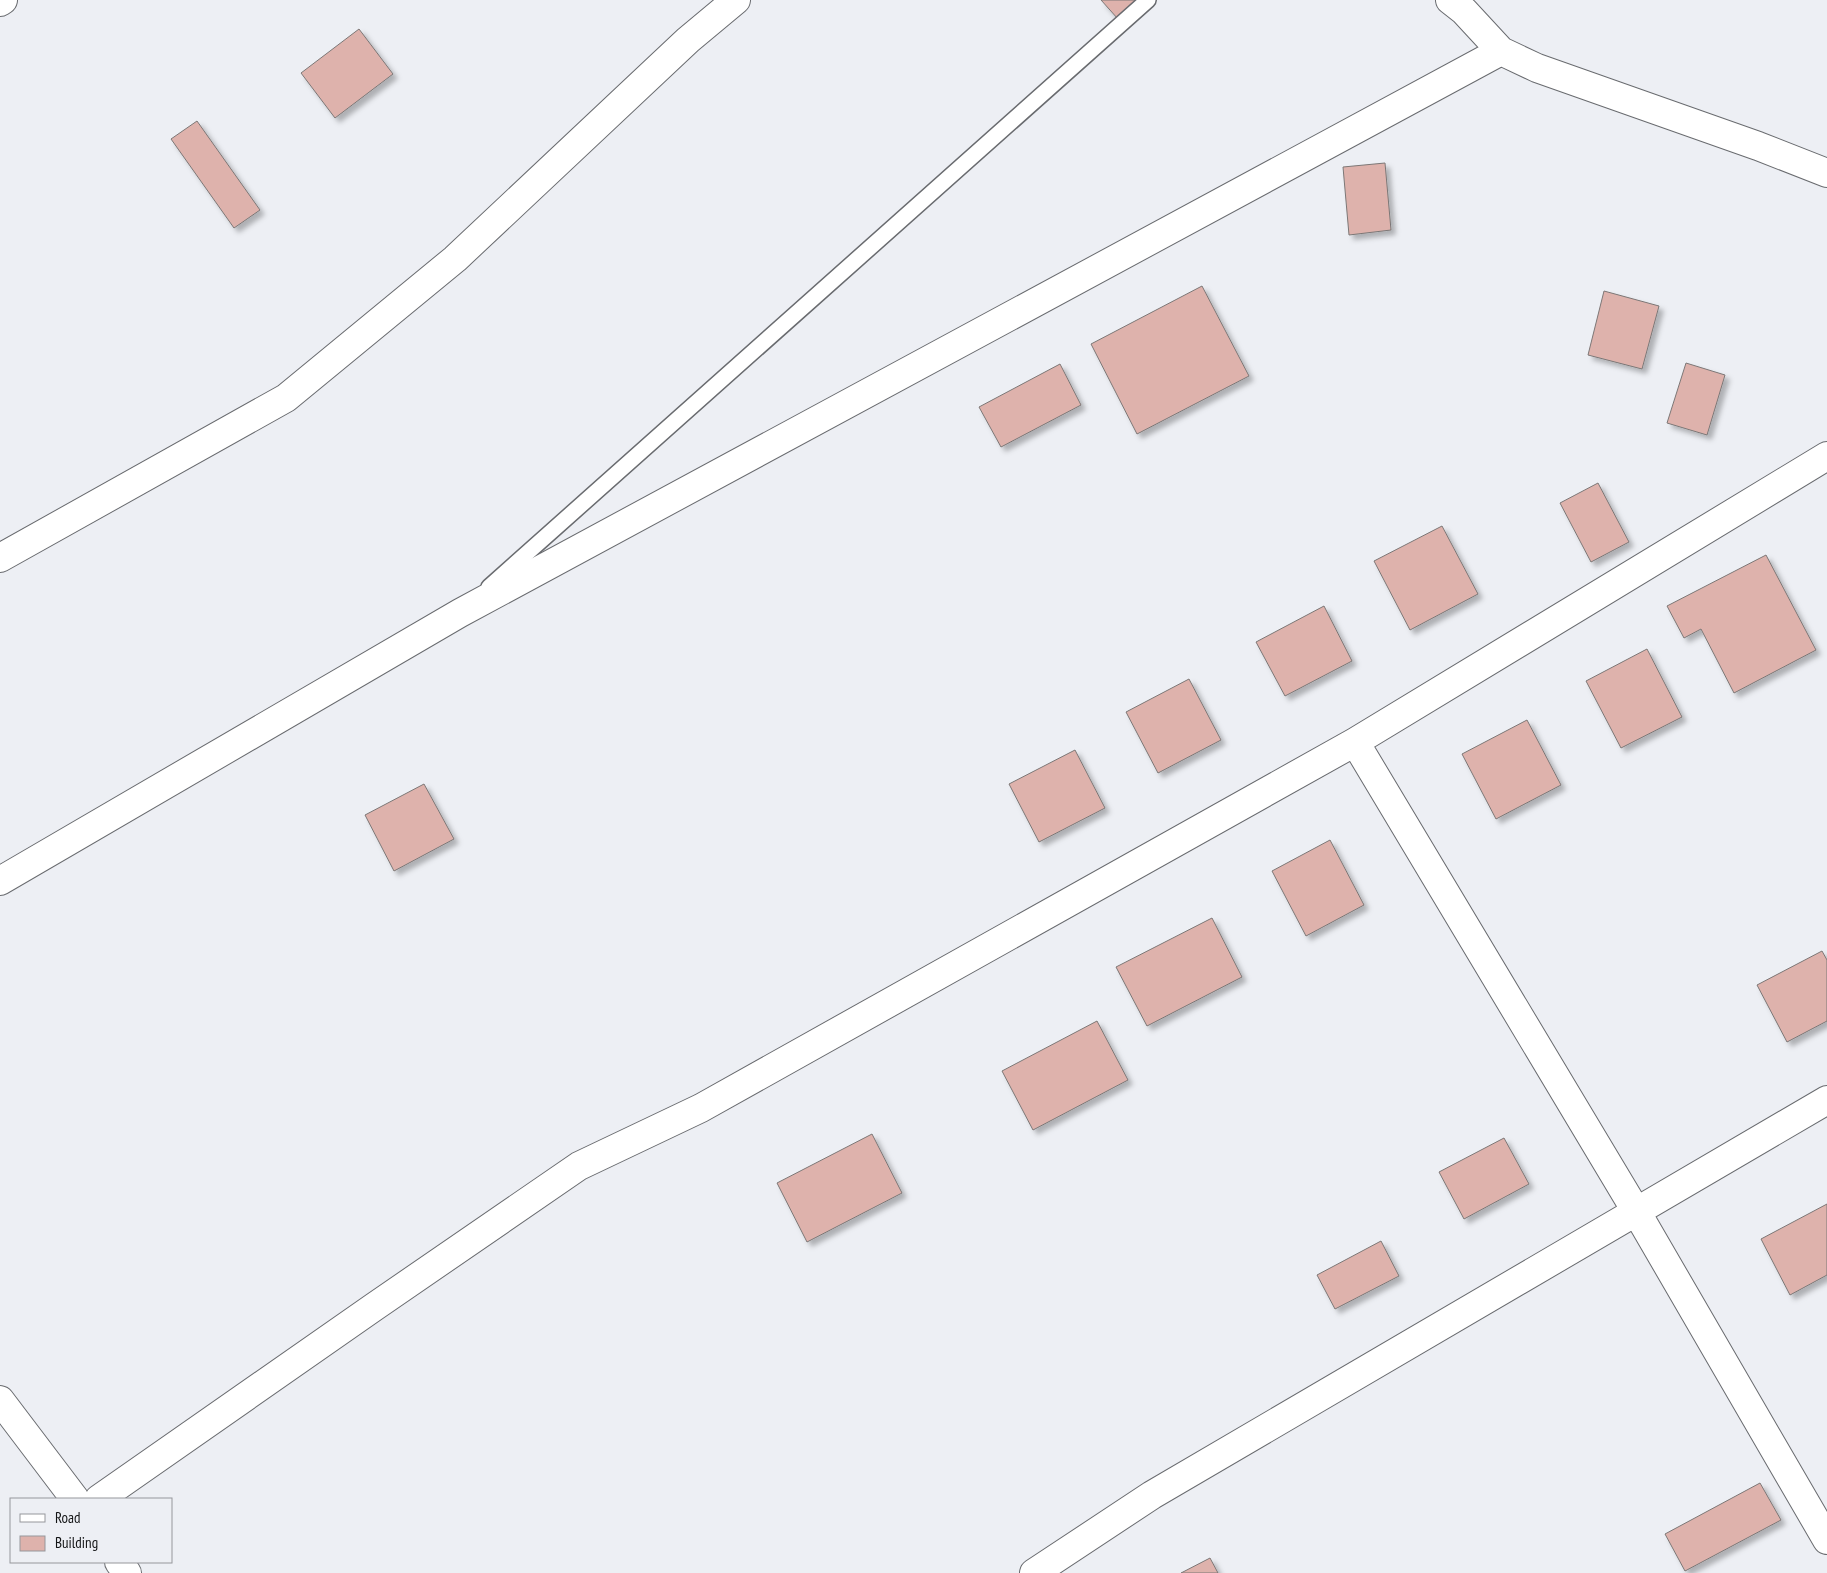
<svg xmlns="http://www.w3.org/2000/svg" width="1827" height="1573" font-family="'PT Sans Narrow',sans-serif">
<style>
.building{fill:#deb2ac;stroke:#7c7776;filter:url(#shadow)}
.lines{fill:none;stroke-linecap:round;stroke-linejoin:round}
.service-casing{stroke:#696b6f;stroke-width:18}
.minor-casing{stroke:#696b6f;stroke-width:30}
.service{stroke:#fff;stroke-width:15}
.minor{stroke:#fff;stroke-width:28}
</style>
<defs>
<filter id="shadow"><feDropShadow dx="4.5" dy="4.5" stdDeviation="2.5" flood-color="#0004"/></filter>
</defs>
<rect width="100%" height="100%" fill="#edeff4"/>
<path class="building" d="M 1101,0 L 1139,0 L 1118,19 Z
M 359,29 L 393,74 L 335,118 L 301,73 Z
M 197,121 L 260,210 L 234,228 L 171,139 Z
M 1385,163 L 1391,230 L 1349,235 L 1343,167 Z
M 1202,286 L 1249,376 L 1137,434 L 1091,344 Z
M 1604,291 L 1659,306 L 1642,369 L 1588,355 Z
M 1686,363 L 1725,375 L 1707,435 L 1667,423 Z
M 1060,364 L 1081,405 L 1001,447 L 979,407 Z
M 1598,483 L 1629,542 L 1591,562 L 1560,503 Z
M 1442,526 L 1478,594 L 1410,630 L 1374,561 Z
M 1766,555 L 1816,650 L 1734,693 L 1701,629 L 1684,638 L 1667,606 Z
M 1324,606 L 1352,661 L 1285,696 L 1256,642 Z
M 1647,649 L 1682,717 L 1621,748 L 1586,681 Z
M 1189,679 L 1221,740 L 1158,773 L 1126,712 Z
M 1527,720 L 1561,785 L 1496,819 L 1462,754 Z
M 1075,750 L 1105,808 L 1039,842 L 1009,784 Z
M 424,784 L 454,839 L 394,871 L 365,815 Z
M 1330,840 L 1364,905 L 1306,936 L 1272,871 Z
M 1212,918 L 1242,977 L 1147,1026 L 1116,967 Z
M 1822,951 L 1827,960 L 1827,1021 L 1787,1042 L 1757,985 Z
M 1097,1021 L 1128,1080 L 1033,1130 L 1002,1071 Z
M 872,1134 L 902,1193 L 807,1242 L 777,1183 Z
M 1504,1138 L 1529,1184 L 1464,1219 L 1439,1172 Z
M 1827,1204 L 1827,1275 L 1790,1295 L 1761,1239 Z
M 1381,1241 L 1399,1276 L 1335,1309 L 1317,1275 Z
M 1760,1483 L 1781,1520 L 1685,1571 L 1665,1534 Z
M 1210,1558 L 1218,1573 L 1181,1573 Z"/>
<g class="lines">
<defs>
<path id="service" d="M 489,587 L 1148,0"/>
<path id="minor" d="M 1450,0 L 1464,11 L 1501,51 L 1537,68 L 1758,146 L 1827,173
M 0,2 L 3,0
M 0,558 L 286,398 L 455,259 L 688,40 L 736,0
M 1355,742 L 1636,1211 L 1827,1540
M 0,881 L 460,613 L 1501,51
M 0,1400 L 75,1499
M 99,1499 L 374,1307 L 579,1166 L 701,1108 L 1355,742 L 1827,456
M 119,1562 L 127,1573
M 1034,1573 L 1152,1495 L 1827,1100"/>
</defs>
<use href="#service" class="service-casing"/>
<use href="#minor" class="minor-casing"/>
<use href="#service" class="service"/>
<use href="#minor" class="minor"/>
</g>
<rect x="10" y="1498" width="162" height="65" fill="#edeff4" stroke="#96979b"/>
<rect x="20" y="1514" width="25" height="8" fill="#ffffff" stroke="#96979b"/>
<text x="55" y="1523" font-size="15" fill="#131415">Road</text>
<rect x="20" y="1536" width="25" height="15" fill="#deb2ac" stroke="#96979b"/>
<text x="55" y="1548" font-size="15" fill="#131415">Building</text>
</svg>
